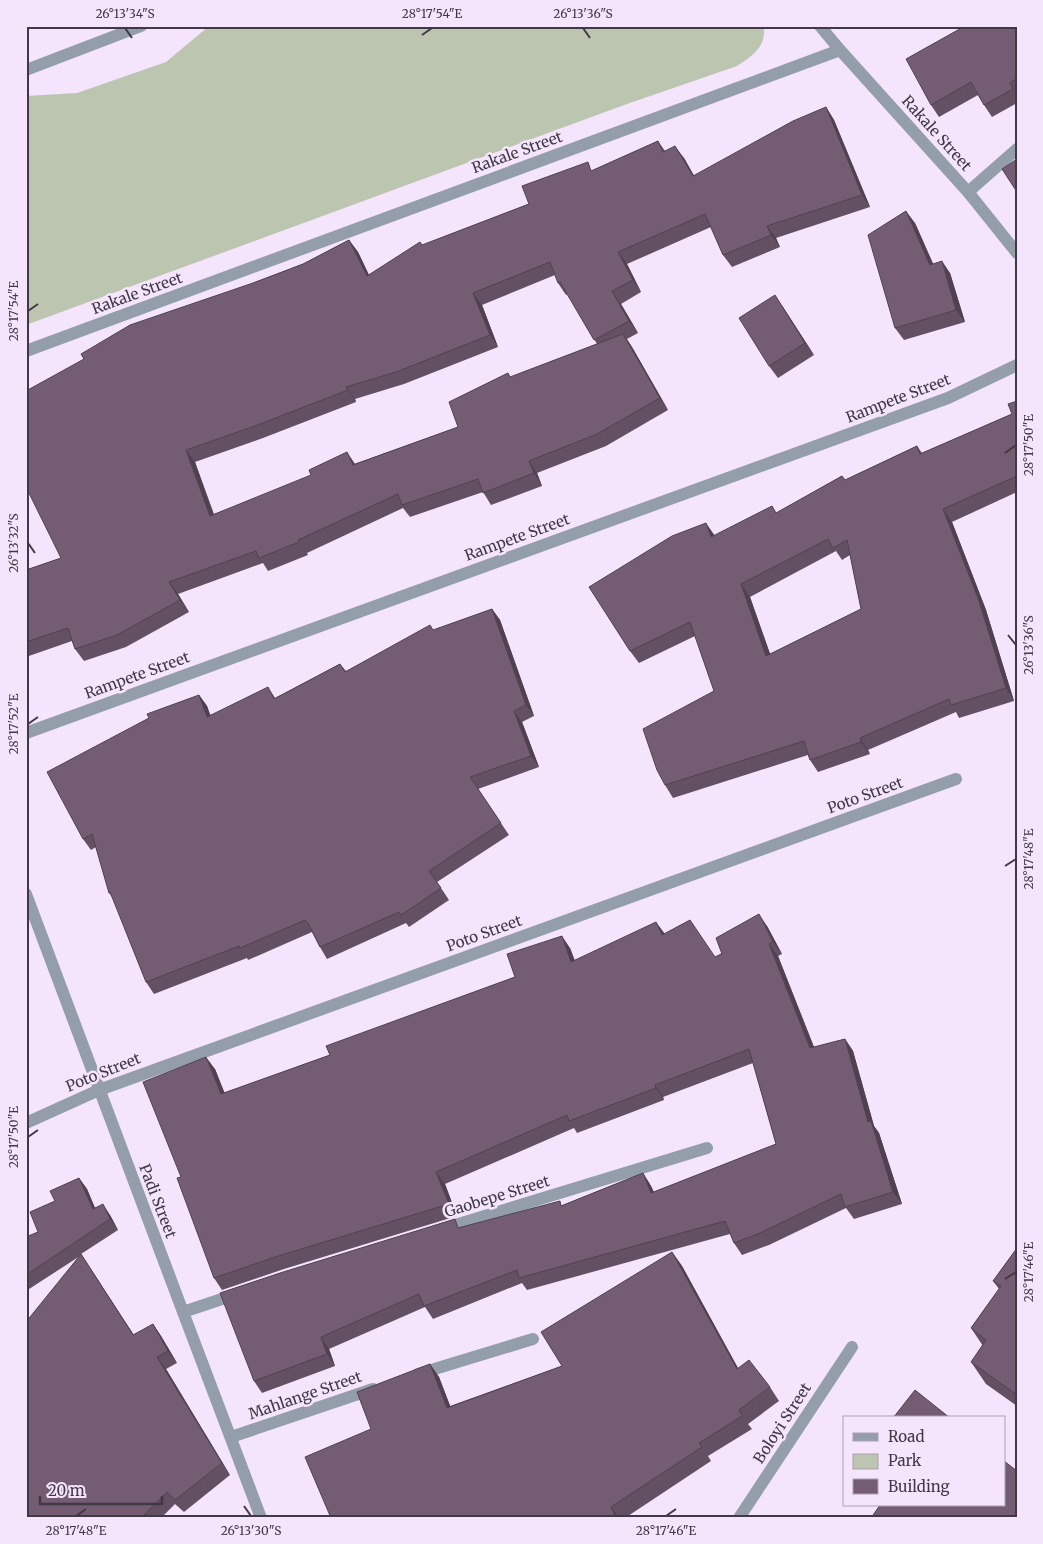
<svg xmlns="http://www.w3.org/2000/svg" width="1043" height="1544" font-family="Merriweather,serif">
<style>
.green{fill:#bbc5af}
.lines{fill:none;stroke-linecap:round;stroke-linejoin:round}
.minor{stroke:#949eab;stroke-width:12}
.wall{fill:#645063;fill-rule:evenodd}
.shaded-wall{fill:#514150}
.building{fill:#745d73;stroke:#514150;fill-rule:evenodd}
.ticks{fill:none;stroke:#403843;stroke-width:2}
.labels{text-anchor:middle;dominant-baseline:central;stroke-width:5;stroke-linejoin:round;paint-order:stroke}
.street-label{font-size:15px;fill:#403843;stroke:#f5e5fc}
.neatline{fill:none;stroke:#403843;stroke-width:2}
.ticks-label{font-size:12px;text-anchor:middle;fill:#403843}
</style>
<rect width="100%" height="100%" fill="#f5e5fc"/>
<path class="green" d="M 209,26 L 764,26 C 766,47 753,56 737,66 L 627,104 L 26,325 L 26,96 L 77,93 L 166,62 Z"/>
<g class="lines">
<path class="minor" d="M 820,26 L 840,50 L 968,192 L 1017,253
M 26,70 L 141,26
M 968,192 L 1017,149
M 26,351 L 840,50
M 26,733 L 948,398 L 1017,365
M 26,894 L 183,1312 L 261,1518
M 26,1123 L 99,1090 L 956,779
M 442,1229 L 707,1148
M 183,1312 L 237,1294
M 418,1374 L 533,1339
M 231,1437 L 373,1389
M 739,1518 L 852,1347"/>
</g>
<path class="wall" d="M 1017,26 L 1017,103 L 992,117 L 984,105 L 978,95 L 939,117 L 931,105 Z
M 826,107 L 834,120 L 870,207 L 776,238 L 780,247 L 732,267 L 723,255 L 711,227 L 627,264 L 641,292 L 621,304 L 638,333 L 627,339 L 632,347 L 668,410 L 606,446 L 537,473 L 542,486 L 491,505 L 483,492 L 410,517 L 403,508 L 307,553 L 308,555 L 268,571 L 263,563 L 178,594 L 189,612 L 126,647 L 84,661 L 75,649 L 72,641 L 26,657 L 26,570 L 61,558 L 253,283 L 303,264 L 349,240 L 358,252 L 369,275 L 423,245 L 529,204 L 594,170 L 658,141 L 665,151 L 684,158 L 694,176 ZM 555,275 L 558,283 L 566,295 L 568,294 L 597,344 L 511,377 L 458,427 L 214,514 L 195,462 L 263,438 L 356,402 L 355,399 L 404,384 L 498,347 L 482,305 Z
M 915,223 L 933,264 L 950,273 L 965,322 L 904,340 L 895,328 Z
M 783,307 L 814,355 L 778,378 L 769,366 Z
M 1017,401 L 1017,492 L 952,522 L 986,610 L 1014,701 L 959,718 L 956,712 L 868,750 L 870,754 L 818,772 L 810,760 L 808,755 L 673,798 L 665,785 L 714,691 L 695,636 L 639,663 L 630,651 L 772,506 L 776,513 L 842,476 L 845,480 L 917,446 L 922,453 L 1012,414 ZM 836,551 L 842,560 L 850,555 L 861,609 L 770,654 L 750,597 Z
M 492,609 L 500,620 L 534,716 L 522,722 L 539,767 L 478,789 L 509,835 L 437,882 L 449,900 L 409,927 L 406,923 L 327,959 L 320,947 L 312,932 L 248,960 L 247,958 L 154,994 L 146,982 L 113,898 L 109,893 L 96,847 L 91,850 L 83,839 L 199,695 L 207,706 L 210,715 L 275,698 L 340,664 L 346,671 L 434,630 Z
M 767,926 L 782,954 L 778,956 L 814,1047 L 845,1039 L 853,1051 L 874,1126 L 879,1133 L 902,1204 L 854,1219 L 846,1208 L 769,1245 L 742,1255 L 734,1243 L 730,1234 L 527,1290 L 522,1283 L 433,1319 L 425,1307 L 329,1349 L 335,1366 L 262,1393 L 254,1381 L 461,1228 L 563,1205 L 643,1173 L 651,1186 L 654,1192 L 776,1144 L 753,1063 L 663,1097 L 664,1100 L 577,1133 L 574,1128 L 445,1184 L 457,1216 L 284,1269 L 222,1290 L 214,1278 L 181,1177 L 215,1069 L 224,1093 L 330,1055 L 515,977 L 570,948 L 575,961 L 665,934 L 715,957 Z
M 79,1178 L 87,1189 L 95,1208 L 110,1215 L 118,1230 L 81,1254 L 134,1335 L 153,1324 L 161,1336 L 177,1363 L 166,1369 L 230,1475 L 184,1512 L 175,1504 L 161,1518 L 26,1518 L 80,1256 L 26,1291 L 26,1237 L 38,1232 L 55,1201 Z
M 1017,1248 L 1017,1406 L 986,1384 L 971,1362 L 983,1346 L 971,1328 L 999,1289 L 993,1281 Z
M 672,1252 L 682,1266 L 738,1368 L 770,1387 L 779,1401 L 748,1424 L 752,1429 L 708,1456 L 711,1461 L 625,1518 L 331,1518 L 371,1429 L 430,1364 L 439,1377 L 450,1406 L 562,1366 Z"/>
<path class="shaded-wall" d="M 826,107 L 834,120 L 870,207 L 862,195 Z
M 675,146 L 684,158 L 701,188 L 693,176 Z
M 906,211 L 915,223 L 939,277 L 930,265 Z
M 767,226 L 776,238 L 780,247 L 771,235 Z
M 349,240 L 358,252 L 375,288 L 367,276 Z
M 618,252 L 627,264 L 641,292 L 633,280 Z
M 942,261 L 950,273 L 965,322 L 956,310 Z
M 612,291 L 621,304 L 638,333 L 629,321 Z
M 473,293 L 482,305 L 498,347 L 490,335 Z
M 775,295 L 783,307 L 814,355 L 805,343 Z
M 623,334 L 632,347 L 668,410 L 660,398 Z
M 346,387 L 355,399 L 356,402 Z
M 186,450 L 195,462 L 218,528 L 210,516 Z
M 347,452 L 355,464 L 353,465 Z
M 529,461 L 537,473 L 542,486 L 534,473 Z
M 943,509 L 952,522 L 986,610 L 1014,701 L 1006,688 Z
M 706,523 L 715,536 L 711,537 Z
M 169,582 L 178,594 L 189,612 L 180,600 Z
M 741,584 L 750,597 L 775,668 L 766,656 Z
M 492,609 L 500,620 L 534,716 L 526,705 Z
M 268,687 L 275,698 L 274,699 Z
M 199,695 L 207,706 L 215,728 L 207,717 Z
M 514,711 L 522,722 L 539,767 L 531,756 Z
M 860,738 L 868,750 L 870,754 L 861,742 Z
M 759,914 L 767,926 L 782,954 L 773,942 Z
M 656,922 L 665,934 L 662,935 Z
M 562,936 L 570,948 L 580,975 L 571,962 Z
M 769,944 L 778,956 L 819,1060 L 810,1048 Z
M 845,1039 L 853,1051 L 874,1126 L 879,1133 L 902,1204 L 893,1192 L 868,1122 Z
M 206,1057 L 215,1069 L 230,1106 L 221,1094 Z
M 655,1085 L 663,1097 L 664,1100 L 656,1088 Z
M 436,1172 L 445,1184 L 457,1216 L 449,1204 Z
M 643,1173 L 651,1186 L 659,1205 L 651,1193 Z
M 79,1178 L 87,1189 L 100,1220 L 93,1209 Z
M 103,1204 L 110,1215 L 118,1230 L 110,1219 Z
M 672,1252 L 682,1266 L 746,1383 L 737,1369 Z
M 81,1254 L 89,1266 L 141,1347 L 133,1335 Z
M 153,1324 L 161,1336 L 177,1363 L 168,1351 Z
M 321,1337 L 329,1349 L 335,1366 L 327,1354 Z
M 157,1357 L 166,1369 L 230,1475 L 222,1463 Z
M 430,1364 L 439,1377 L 456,1421 L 447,1408 Z
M 611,1507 L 619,1518 L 616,1518 Z"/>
<path class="building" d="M 965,26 L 1017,26 L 1017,78 L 1010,83 L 1013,89 L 984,105 L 971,82 L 931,105 L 906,59 Z
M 826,107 L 862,195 L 767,226 L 771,235 L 723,255 L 705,214 L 618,252 L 633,280 L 612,291 L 629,321 L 594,340 L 560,282 L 558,283 L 550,262 L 473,293 L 490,335 L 396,372 L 346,387 L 348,390 L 255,426 L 186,450 L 210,516 L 311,475 L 309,470 L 347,452 L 353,465 L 458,427 L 449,402 L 508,373 L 510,377 L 623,334 L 660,398 L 597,434 L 529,461 L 534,473 L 483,493 L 478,479 L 402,505 L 398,494 L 298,540 L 299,542 L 259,558 L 256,551 L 169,582 L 180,600 L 117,635 L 75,649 L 68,628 L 26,642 L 26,570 L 61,558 L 26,487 L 26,391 L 84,359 L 81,354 L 130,325 L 253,283 L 303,264 L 349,240 L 367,276 L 420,242 L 422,245 L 529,204 L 522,186 L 588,162 L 591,171 L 658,141 L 663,152 L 675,146 L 693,176 L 793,121 Z
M 1017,159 L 1017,192 L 1002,169 Z
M 906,211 L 930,265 L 942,261 L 956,310 L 895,328 L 868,235 Z
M 775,295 L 805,343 L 769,366 L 739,318 Z
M 1017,401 L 1017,476 L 943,509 L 978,598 L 1006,688 L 951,705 L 949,699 L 860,738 L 861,742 L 810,760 L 804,741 L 665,785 L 657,770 L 643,729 L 714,691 L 690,622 L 630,651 L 589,587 L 672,536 L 706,523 L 711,537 L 772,506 L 776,513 L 842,476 L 845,480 L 917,446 L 920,454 L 1012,414 L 1008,404 ZM 828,539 L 833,548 L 847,540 L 861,609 L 766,656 L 741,584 Z
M 492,609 L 526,705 L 514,711 L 531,756 L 470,777 L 501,823 L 429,871 L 441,888 L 401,915 L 399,912 L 320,947 L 308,923 L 307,923 L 305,920 L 240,948 L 239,946 L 146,982 L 110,892 L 109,893 L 92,834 L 83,839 L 47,772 L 149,718 L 147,714 L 199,695 L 207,717 L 268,687 L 274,699 L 340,664 L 345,672 L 430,625 L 433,630 Z
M 759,914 L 773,942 L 769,944 L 810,1048 L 845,1039 L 868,1122 L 871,1121 L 893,1192 L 845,1207 L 841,1194 L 760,1233 L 734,1243 L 725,1221 L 519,1278 L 517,1270 L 424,1306 L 419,1294 L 321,1337 L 327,1354 L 254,1381 L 220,1293 L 280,1273 L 455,1219 L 458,1228 L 560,1201 L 561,1206 L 643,1173 L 651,1193 L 776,1144 L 749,1049 L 655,1085 L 656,1088 L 569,1121 L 567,1115 L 436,1172 L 449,1204 L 275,1257 L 214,1278 L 177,1178 L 181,1177 L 143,1082 L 206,1057 L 221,1094 L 330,1055 L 326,1046 L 515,977 L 507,954 L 562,936 L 571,962 L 656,922 L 662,935 L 690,920 L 715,957 L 722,954 L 716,938 Z
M 79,1178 L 93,1209 L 103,1204 L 110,1219 L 26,1275 L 26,1237 L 38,1232 L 30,1212 L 55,1201 L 50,1191 Z
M 1017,1248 L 1017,1395 L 971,1362 L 986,1340 L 971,1328 L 1001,1286 L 993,1281 Z
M 672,1252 L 737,1369 L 749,1360 L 770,1387 L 739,1410 L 742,1416 L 699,1443 L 702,1447 L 611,1507 L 616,1518 L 331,1518 L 305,1457 L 371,1429 L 357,1392 L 430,1364 L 447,1408 L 562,1366 L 541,1332 Z
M 81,1254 L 133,1335 L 153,1324 L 168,1351 L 157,1357 L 222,1463 L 175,1500 L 167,1492 L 141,1518 L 26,1518 L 26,1322 Z
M 915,1390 L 950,1418 L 893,1418 Z
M 1004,1461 L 1017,1471 L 1017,1518 L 871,1518 L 880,1505 L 1004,1505 Z"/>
<path class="ticks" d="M 125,28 L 132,38M 583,28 L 590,38M 422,35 L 432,28M 28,311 L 38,304M 1005,453 L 1016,445M 28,543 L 35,553M 1008,635 L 1016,645M 28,724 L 38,717M 1005,866 L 1016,859M 28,1137 L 38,1130M 1005,1279 L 1016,1272M 244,1506 L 251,1516M 76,1516 L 86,1509M 666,1516 L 676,1509"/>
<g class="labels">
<g class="street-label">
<text transform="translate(937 133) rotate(48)">Rakale Street</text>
<text transform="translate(517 152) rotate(-20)">Rakale Street</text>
<text transform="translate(137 293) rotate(-20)">Rakale Street</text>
<text transform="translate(898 398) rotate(-21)">Rampete Street</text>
<text transform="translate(517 537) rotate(-20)">Rampete Street</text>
<text transform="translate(137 675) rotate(-20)">Rampete Street</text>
<text transform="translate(865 795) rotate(-20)">Poto Street</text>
<text transform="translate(484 933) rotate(-20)">Poto Street</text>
<text transform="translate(103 1072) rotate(-22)">Poto Street</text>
<text transform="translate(497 1196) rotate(-17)">Gaobepe Street</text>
<text transform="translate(158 1201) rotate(69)">Padi Street</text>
<text transform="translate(305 1395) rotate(-19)">Mahlange Street</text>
<text transform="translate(782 1423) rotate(-57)">Boloyi Street</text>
</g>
</g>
<rect width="1043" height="1544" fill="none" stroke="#f5e5fc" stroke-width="55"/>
<rect x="843" y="1416" width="162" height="90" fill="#f5e5fc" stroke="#ada0b2"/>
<rect x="853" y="1433" width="25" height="8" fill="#949eab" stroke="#ada0b2"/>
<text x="888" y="1442" font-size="15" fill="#403843">Road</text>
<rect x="853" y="1454" width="25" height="15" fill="#bbc5af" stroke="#ada0b2"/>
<text x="888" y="1466" font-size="15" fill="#403843">Park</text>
<rect x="853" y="1479" width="25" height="15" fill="#745d73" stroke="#ada0b2"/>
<text x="888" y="1492" font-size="15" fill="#403843">Building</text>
<path d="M40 1496v8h122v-8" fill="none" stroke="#403843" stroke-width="2.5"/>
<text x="48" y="1496" font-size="15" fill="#403843" stroke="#f5e5fc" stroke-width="4" paint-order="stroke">20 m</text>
<rect x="28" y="28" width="988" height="1488" class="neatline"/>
<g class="ticks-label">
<text x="125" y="18">26°13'34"S</text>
<text x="432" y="18">28°17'54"E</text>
<text x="583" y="18">26°13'36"S</text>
<text transform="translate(14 311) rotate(-90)" y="4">28°17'54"E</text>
<text transform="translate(1029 445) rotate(-90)" y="4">28°17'50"E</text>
<text transform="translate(14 543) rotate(-90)" y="4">26°13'32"S</text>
<text transform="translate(1029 645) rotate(-90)" y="4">26°13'36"S</text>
<text transform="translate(14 724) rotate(-90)" y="4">28°17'52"E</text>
<text transform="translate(1029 859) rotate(-90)" y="4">28°17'48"E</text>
<text transform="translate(14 1137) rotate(-90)" y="4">28°17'50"E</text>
<text transform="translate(1029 1272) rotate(-90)" y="4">28°17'46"E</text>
<text x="76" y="1535">28°17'48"E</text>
<text x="251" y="1535">26°13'30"S</text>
<text x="666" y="1535">28°17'46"E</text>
</g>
</svg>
